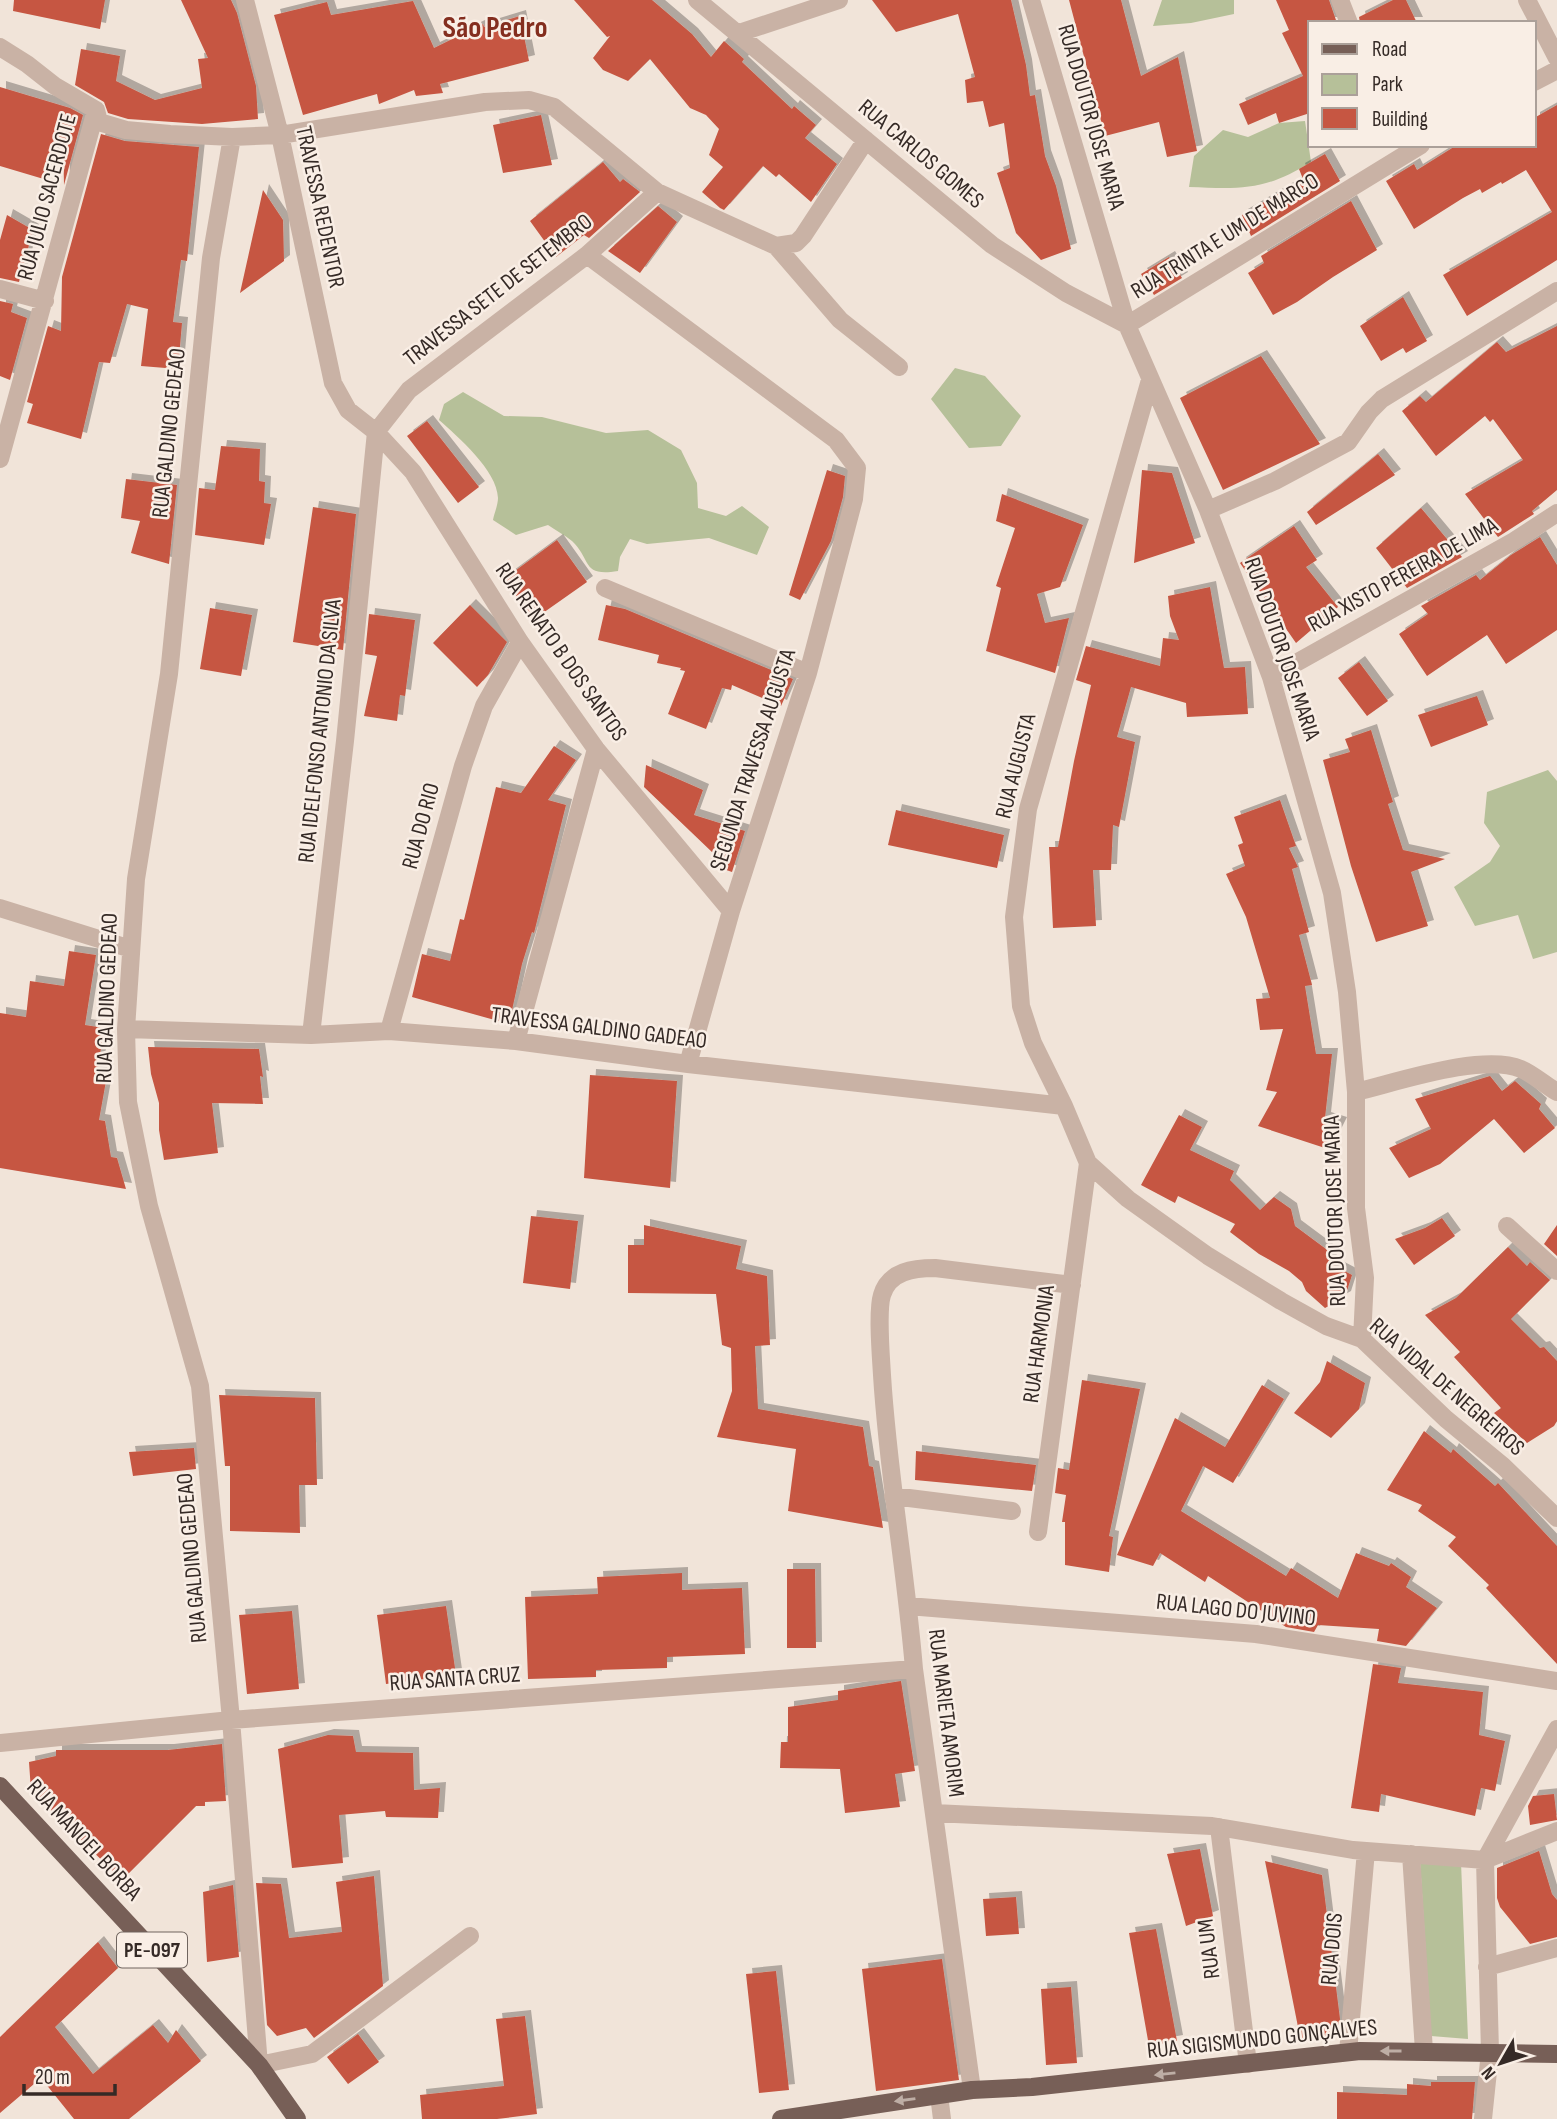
<svg xmlns="http://www.w3.org/2000/svg" width="1557" height="2119" font-family="'Sofia Sans Condensed',sans-serif">
<style>
.green{fill:#b6c099}
.building{fill:#c65642;filter:url(#shadow)}
.lines{fill:none;stroke-linecap:round;stroke-linejoin:round}
.minor{stroke:#c9b2a5;stroke-width:18}
.major{stroke:#775f57;stroke-width:18}
.oneway{fill:#beaea5}
.labels{text-anchor:middle;dominant-baseline:central;stroke-width:5;stroke-linejoin:round;paint-order:stroke}
.shield{fill:#f9eee5;stroke:#70655f;stroke-width:2}
.shield-label{font-size:21px;font-weight:bold;fill:#352a26}
.street-label{font-size:23px;fill:#352a26;stroke:#f9eee5}
.district-label{font-size:30px;font-weight:bold;fill:#842e1f;stroke:#f9eee5}
</style>
<defs>
<filter id="shadow"><feDropShadow dx="6" dy="-6" stdDeviation="0" flood-color="#0004"/></filter>
</defs>
<rect width="100%" height="100%" fill="#f1e4d9"/>
<path class="green" d="M 1162,0 L 1234,0 L 1234,14 L 1191,23 L 1153,26 Z
M 1305,121 L 1311,162 C 1265,191 1241,189 1189,187 L 1194,156 L 1223,130 L 1248,137 L 1279,123 Z
M 955,368 L 985,376 L 1021,416 L 1001,446 L 969,448 L 931,399 Z
M 463,392 L 504,416 L 542,417 L 606,433 L 648,430 L 681,450 L 697,483 L 698,508 L 726,516 L 742,506 L 769,527 L 757,555 L 709,538 L 647,544 L 630,539 L 620,557 L 618,571 C 581,577 592,560 572,541 C 565,535 555,530 548,525 L 516,535 L 493,520 C 494,514 498,505 498,498 C 497,470 458,437 439,420 L 444,404 Z
M 1548,770 L 1557,781 L 1557,952 L 1533,959 L 1518,915 L 1475,926 L 1454,887 L 1490,862 L 1500,846 L 1484,823 L 1487,792 Z
M 1420,1861 L 1461,1862 L 1468,2039 L 1431,2036 Z"/>
<path class="building" d="M 14,0 L 105,0 L 100,29 L 13,11 Z
M 181,0 L 231,0 L 237,13 L 256,86 L 258,119 L 202,124 L 128,119 L 108,113 L 104,102 L 75,85 L 81,49 L 120,56 L 116,81 L 155,100 L 202,88 L 198,59 L 208,58 Z
M 574,0 L 652,0 L 692,34 L 711,57 L 724,41 L 744,59 L 742,62 L 792,109 L 794,106 L 816,125 L 805,138 L 837,164 L 811,202 L 779,174 L 776,177 L 763,166 L 724,210 L 720,208 L 702,192 L 723,167 L 709,155 L 719,129 L 706,115 L 690,108 L 650,59 L 628,81 L 603,70 L 593,58 L 610,36 L 607,37 Z
M 872,0 L 1011,0 L 1026,65 L 1030,96 L 1035,95 L 1045,156 L 1056,186 L 1071,249 L 1041,260 L 1016,233 L 997,173 L 1010,168 L 1004,123 L 989,127 L 983,101 L 967,103 L 965,80 L 975,77 L 958,14 L 896,32 Z
M 1069,0 L 1121,0 L 1141,76 L 1178,57 L 1197,151 L 1167,157 L 1159,122 L 1105,136 Z
M 1276,0 L 1329,0 L 1337,23 L 1310,23 L 1310,113 L 1279,123 L 1276,113 L 1248,125 L 1239,104 L 1303,76 L 1282,33 L 1289,30 Z
M 1393,0 L 1406,0 L 1417,23 L 1360,23 L 1359,17 Z
M 413,1 L 434,48 L 483,24 L 484,27 L 520,16 L 529,61 L 440,84 L 443,93 L 416,96 L 414,90 L 379,104 L 377,94 L 303,115 L 274,15 L 327,2 L 331,15 Z
M 0,87 L 70,108 L 83,115 L 64,185 L 63,138 L 58,137 L 47,180 L 0,166 Z
M 1557,105 L 1557,260 L 1467,316 L 1443,275 L 1552,212 L 1526,170 L 1502,184 L 1501,182 L 1482,193 L 1480,189 L 1463,198 L 1414,229 L 1386,181 L 1414,164 L 1417,170 L 1457,145 L 1534,145 L 1534,118 Z
M 541,115 L 552,165 L 503,173 L 493,125 Z
M 101,134 L 125,141 L 199,147 L 187,261 L 181,260 L 173,322 L 182,323 L 178,369 L 141,366 L 148,309 L 127,304 L 110,363 L 99,362 L 81,439 L 27,423 L 33,404 L 27,402 L 48,326 L 61,331 L 62,277 Z
M 1325,154 L 1340,181 L 1251,236 L 1242,215 L 1303,179 L 1299,169 Z
M 603,162 L 620,182 L 623,179 L 640,192 L 589,238 L 584,235 L 556,257 L 530,221 Z
M 263,190 L 283,220 L 284,261 L 240,293 Z
M 1351,201 L 1377,250 L 1333,277 L 1297,302 L 1273,315 L 1248,273 L 1264,263 L 1261,256 Z
M 658,206 L 677,222 L 640,273 L 608,251 Z
M 7,215 L 33,230 L 19,282 L 0,278 L 0,240 Z
M 1169,257 L 1182,278 L 1154,295 L 1141,274 Z
M 1403,297 L 1427,341 L 1406,353 L 1403,348 L 1381,361 L 1360,326 Z
M 0,301 L 13,304 L 11,312 L 27,318 L 10,380 L 0,376 Z
M 1557,326 L 1557,490 L 1532,511 L 1534,514 L 1498,537 L 1465,494 L 1523,460 L 1493,419 L 1490,422 L 1485,416 L 1436,456 L 1402,411 L 1420,396 L 1426,402 L 1497,342 L 1506,352 Z
M 1261,356 L 1320,444 L 1223,490 L 1180,398 Z
M 427,421 L 479,487 L 458,503 L 407,436 Z
M 221,446 L 260,449 L 259,481 L 265,482 L 264,503 L 271,504 L 264,545 L 195,535 L 199,488 L 215,490 Z
M 1378,454 L 1395,475 L 1316,525 L 1307,512 Z
M 827,470 L 845,476 L 843,497 L 831,541 L 800,600 L 789,595 Z
M 1142,470 L 1172,473 L 1195,543 L 1134,563 Z
M 126,479 L 177,485 L 169,564 L 131,553 L 140,521 L 121,518 Z
M 1002,494 L 1083,525 L 1060,587 L 1037,594 L 1045,623 L 1069,618 L 1055,673 L 986,651 L 1001,588 L 996,586 L 1015,528 L 996,521 Z
M 313,507 L 356,514 L 343,650 L 293,642 Z
M 1421,508 L 1462,557 L 1407,588 L 1376,548 Z
M 1294,526 L 1317,560 L 1306,567 L 1338,607 L 1296,643 L 1240,563 Z
M 1540,537 L 1557,565 L 1557,630 L 1506,664 L 1487,635 L 1427,676 L 1399,634 L 1428,614 L 1421,606 L 1476,575 L 1480,580 L 1511,555 Z
M 557,540 L 587,582 L 533,620 L 504,579 Z
M 1210,587 L 1224,668 L 1245,667 L 1248,714 L 1187,717 L 1186,703 L 1131,687 L 1117,737 L 1135,742 L 1119,827 L 1113,825 L 1111,870 L 1093,870 L 1096,926 L 1053,928 L 1049,847 L 1058,847 L 1074,761 L 1091,685 L 1076,680 L 1086,646 L 1160,666 L 1163,638 L 1179,640 L 1170,616 L 1168,596 Z
M 470,605 L 507,642 L 488,675 L 477,687 L 433,643 Z
M 606,605 L 625,609 L 793,679 L 781,706 L 732,685 L 731,690 L 722,688 L 706,729 L 668,714 L 685,671 L 680,670 L 681,668 L 657,663 L 659,655 L 598,640 Z
M 210,608 L 252,615 L 241,676 L 200,669 Z
M 369,614 L 415,620 L 405,696 L 400,695 L 397,721 L 364,716 L 377,656 L 365,654 Z
M 1359,662 L 1388,701 L 1367,716 L 1338,678 Z
M 1477,696 L 1488,725 L 1431,747 L 1418,715 Z
M 1371,730 L 1393,802 L 1388,804 L 1403,850 L 1445,859 L 1411,872 L 1428,926 L 1376,942 L 1351,866 L 1323,760 L 1350,752 L 1345,739 Z
M 554,746 L 576,760 L 548,800 L 566,805 L 534,933 L 532,932 L 522,964 L 509,1024 L 412,997 L 422,954 L 450,961 L 460,919 L 464,920 L 496,787 L 521,793 Z
M 646,765 L 703,790 L 694,815 L 745,831 L 732,872 L 709,864 L 713,853 L 644,787 Z
M 1280,800 L 1296,846 L 1289,848 L 1298,867 L 1292,869 L 1309,932 L 1299,935 L 1312,985 L 1305,986 L 1316,1054 L 1332,1054 L 1325,1118 L 1341,1123 L 1328,1149 L 1258,1126 L 1277,1092 L 1266,1090 L 1283,1029 L 1260,1030 L 1256,999 L 1270,998 L 1246,917 L 1226,874 L 1245,866 L 1238,845 L 1243,843 L 1234,817 Z
M 896,810 L 1004,835 L 997,868 L 888,845 Z
M 69,951 L 96,955 L 85,1025 L 104,1028 L 98,1068 L 108,1070 L 99,1120 L 105,1121 L 111,1157 L 117,1158 L 126,1189 L 0,1168 L 0,1013 L 26,1017 L 30,981 L 64,986 Z
M 148,1047 L 259,1049 L 263,1077 L 260,1076 L 263,1104 L 212,1103 L 218,1153 L 164,1160 L 159,1130 L 159,1103 L 151,1074 Z
M 590,1075 L 677,1081 L 670,1188 L 584,1178 Z
M 1490,1076 L 1502,1091 L 1515,1081 L 1541,1104 L 1539,1109 L 1555,1128 L 1524,1153 L 1494,1119 L 1440,1164 L 1409,1178 L 1389,1148 L 1431,1129 L 1415,1099 Z
M 1179,1115 L 1202,1127 L 1190,1150 L 1234,1171 L 1230,1180 L 1260,1210 L 1274,1197 L 1291,1209 L 1295,1226 L 1330,1252 L 1331,1264 L 1352,1275 L 1345,1297 L 1325,1308 L 1306,1291 L 1302,1282 L 1289,1271 L 1259,1254 L 1230,1232 L 1235,1224 L 1178,1196 L 1175,1203 L 1141,1185 Z
M 531,1216 L 578,1221 L 570,1289 L 523,1283 Z
M 1442,1218 L 1455,1236 L 1414,1265 L 1395,1239 L 1425,1228 Z
M 644,1225 L 741,1246 L 736,1269 L 767,1276 L 770,1345 L 755,1346 L 758,1409 L 863,1427 L 869,1466 L 873,1467 L 883,1528 L 788,1511 L 796,1449 L 717,1437 L 732,1391 L 731,1348 L 722,1345 L 716,1294 L 628,1293 L 628,1245 L 644,1245 Z
M 1557,1225 L 1557,1256 L 1544,1244 Z
M 1508,1247 L 1527,1266 L 1530,1262 L 1550,1280 L 1511,1319 L 1540,1348 L 1544,1347 L 1557,1361 L 1557,1421 L 1554,1426 L 1527,1443 L 1494,1413 L 1501,1408 L 1454,1357 L 1460,1352 L 1425,1315 L 1456,1298 Z
M 1327,1361 L 1365,1383 L 1359,1409 L 1331,1438 L 1294,1413 L 1320,1382 Z
M 1082,1380 L 1140,1389 L 1109,1536 L 1113,1537 L 1109,1572 L 1065,1565 L 1065,1522 L 1062,1522 L 1066,1495 L 1055,1493 L 1058,1468 L 1069,1470 Z
M 1262,1385 L 1284,1399 L 1233,1483 L 1203,1466 L 1181,1511 L 1286,1576 L 1291,1568 L 1338,1598 L 1356,1553 L 1389,1566 L 1391,1563 L 1411,1577 L 1406,1587 L 1437,1608 L 1406,1646 L 1377,1641 L 1379,1629 L 1318,1625 L 1314,1632 L 1286,1627 L 1208,1576 L 1205,1582 L 1160,1553 L 1153,1566 L 1117,1555 L 1175,1418 L 1225,1447 Z
M 219,1395 L 315,1398 L 317,1485 L 299,1485 L 300,1533 L 230,1531 L 230,1466 L 225,1466 Z
M 1424,1431 L 1451,1453 L 1453,1449 L 1495,1486 L 1498,1483 L 1557,1546 L 1557,1664 L 1486,1588 L 1489,1585 L 1448,1546 L 1456,1537 L 1418,1511 L 1422,1505 L 1387,1490 Z
M 194,1448 L 196,1469 L 133,1476 L 129,1452 Z
M 916,1451 L 1036,1465 L 1032,1491 L 915,1480 Z
M 787,1569 L 815,1569 L 816,1648 L 787,1648 Z
M 682,1573 L 682,1590 L 742,1588 L 745,1654 L 667,1657 L 667,1668 L 596,1670 L 596,1677 L 528,1679 L 525,1597 L 598,1594 L 597,1577 Z
M 446,1606 L 456,1675 L 386,1684 L 377,1615 Z
M 292,1611 L 299,1689 L 247,1694 L 239,1615 Z
M 1373,1664 L 1401,1668 L 1398,1683 L 1483,1692 L 1479,1735 L 1505,1741 L 1495,1791 L 1481,1788 L 1475,1816 L 1381,1794 L 1379,1812 L 1351,1808 Z
M 901,1681 L 915,1771 L 895,1774 L 900,1807 L 845,1813 L 840,1769 L 780,1768 L 781,1742 L 788,1742 L 788,1707 L 838,1700 L 838,1691 Z
M 328,1735 L 353,1736 L 356,1752 L 413,1753 L 414,1790 L 440,1788 L 438,1818 L 386,1817 L 385,1811 L 339,1815 L 343,1863 L 292,1868 L 278,1749 Z
M 222,1744 L 226,1801 L 205,1802 L 205,1806 L 196,1806 L 122,1880 L 31,1791 L 29,1762 L 56,1756 L 56,1750 L 168,1750 Z
M 1554,1794 L 1557,1820 L 1530,1825 L 1528,1806 L 1533,1796 Z
M 1200,1849 L 1213,1916 L 1186,1926 L 1167,1854 Z
M 1539,1851 L 1552,1894 L 1557,1900 L 1557,1937 L 1530,1944 L 1500,1907 L 1497,1898 L 1497,1868 Z
M 1265,1861 L 1322,1875 L 1340,2019 L 1338,2036 L 1301,2042 Z
M 374,1876 L 383,1986 L 314,2038 L 306,2028 L 277,2036 L 267,2025 L 256,1883 L 281,1884 L 289,1938 L 342,1932 L 336,1882 Z
M 233,1885 L 239,1957 L 207,1962 L 203,1892 Z
M 1016,1897 L 1019,1934 L 986,1936 L 983,1899 Z
M 1156,1929 L 1177,2041 L 1149,2046 L 1129,1933 Z
M 98,1942 L 118,1968 L 55,2027 L 93,2074 L 153,2025 L 168,2043 L 176,2030 L 201,2061 L 129,2119 L 74,2119 L 41,2078 L 0,2113 L 0,2037 Z
M 942,1959 L 959,2080 L 876,2091 L 862,1969 Z
M 776,1971 L 789,2090 L 759,2093 L 746,1974 Z
M 1071,1987 L 1077,2063 L 1046,2065 L 1041,1989 Z
M 525,2016 L 537,2114 L 497,2119 L 422,2119 L 420,2095 L 504,2086 L 496,2019 Z
M 358,2034 L 379,2062 L 348,2084 L 327,2057 Z
M 1431,2082 L 1475,2082 L 1472,2119 L 1337,2119 L 1337,2092 L 1407,2095 L 1407,2084 L 1431,2086 Z"/>
<g class="lines">
<path class="minor" d="M 245,0 L 280,135 L 333,383 L 348,410 L 376,432 L 413,472 L 520,642 L 596,749 L 731,911
M 697,0 L 992,245 L 1066,293 L 1127,325 L 1421,145
M 1031,0 L 1127,325 L 1208,510 L 1271,677 L 1332,893 L 1347,992 L 1356,1092 L 1356,1208 L 1365,1278 L 1362,1339
M 1340,0 L 1349,23
M 1527,0 L 1557,58
M 739,33 L 839,0
M 0,47 L 27,64 L 55,86 L 96,110 L 99,122 L 126,130 L 170,134 L 232,137 L 280,135 L 485,102 L 529,100 L 554,107 L 657,192 L 776,246 L 796,243 L 803,236 L 866,140
M 1534,82 L 1557,70
M 232,137 L 211,258 L 169,674 L 136,879 L 126,1029 L 128,1102 L 149,1206 L 200,1386 L 231,1720 L 259,2065 L 312,2054 L 470,1936
M 776,246 L 840,320 L 899,367
M 587,255 L 836,440 L 857,468 L 854,499 L 808,673 L 731,911 L 688,1064
M 0,289 L 45,301
M 1150,380 L 1028,809 L 1014,917 L 1021,1006 L 1033,1043 L 1064,1106 L 1088,1163 L 1128,1199 L 1208,1256 L 1281,1301 L 1326,1326 L 1362,1339 L 1446,1419 L 1503,1466 L 1557,1518
M 0,459 L 96,110
M 1208,510 L 1275,481 L 1348,442 L 1369,412 L 1382,399 L 1557,291
M 605,588 L 808,673
M 1271,677 L 1514,541 L 1557,513
M 0,908 L 131,949
M 126,1029 L 311,1035 L 389,1031 L 516,1041 L 688,1064 L 1064,1106
M 389,1031 L 463,766 L 484,706 L 520,642
M 311,1035 L 345,741 L 376,432 L 409,390 L 587,255 L 657,192
M 516,1041 L 596,749
M 1356,1092 C 1398,1082 1482,1053 1521,1069 C 1533,1074 1545,1085 1557,1092
M 1507,1226 L 1557,1271
M 893,1496 L 1012,1511
M 1038,1532 L 1088,1163
M 908,1606 L 1256,1634 L 1557,1681
M 0,1743 L 231,1720 L 914,1669
M 934,1813 L 1212,1826 L 1353,1850 L 1485,1860 L 1557,1831
M 1219,1827 L 1248,2064
M 1411,1854 L 1424,2051
M 1487,1967 L 1557,1948
M 1348,2052 L 1366,1851
M 972,2090 L 914,1669 C 906,1571 888,1474 882,1375 C 881,1357 877,1311 882,1295 C 889,1271 914,1268 935,1268 L 1072,1285
M 939,2095 L 942,2119
M 1483,2119 L 1490,2052 L 1485,1860 L 1557,1729"/>
<path class="major" d="M 0,1786 L 259,2065 L 297,2119
M 781,2119 L 972,2090 L 1032,2087 L 1360,2051 L 1557,2054"/>
</g>
<defs><path id="oneway-solid" d="M-6-.8H1V-3.2L6.5 0L1 3.2V.8H-6Z" transform="scale(1.75)"/></defs>
<g class="oneway">
<use href="#oneway-solid" transform="translate(1391 2051) rotate(-180)"/>
<use href="#oneway-solid" transform="translate(1165 2074) rotate(174)"/>
<use href="#oneway-solid" transform="translate(905 2100) rotate(172)"/>
</g>
<g class="labels">
<rect class="shield" x="117" y="1932.5" width="70" height="35" rx="5"/>
<g class="shield-label">
<text x="152" y="1950">PE-097</text>
</g>
<g class="street-label">
<text transform="translate(1091 117) rotate(74)">RUA DOUTOR JOSE MARIA</text>
<text transform="translate(921 154) rotate(40)">RUA CARLOS GOMES</text>
<text transform="translate(47 197) rotate(-75)">RUA JULIO SACERDOTE</text>
<text transform="translate(320 207) rotate(78)">TRAVESSA REDENTOR</text>
<text transform="translate(1225 236) rotate(-32)">RUA TRINTA E UM DE MARCO</text>
<text transform="translate(498 290) rotate(-38)">TRAVESSA SETE DE SETEMBRO</text>
<text transform="translate(169 433) rotate(-84)">RUA GALDINO GEDEAO</text>
<text transform="translate(1403 575) rotate(-29)">RUA XISTO PEREIRA DE LIMA</text>
<text transform="translate(1282 649) rotate(71)">RUA DOUTOR JOSE MARIA</text>
<text transform="translate(561 652) rotate(55)">RUA RENATO B DOS SANTOS</text>
<text transform="translate(320 731) rotate(-84)">RUA IDELFONSO ANTONIO DA SILVA</text>
<text transform="translate(753 760) rotate(-72)">SEGUNDA TRAVESSA AUGUSTA</text>
<text transform="translate(1016 766) rotate(-76)">RUA AUGUSTA</text>
<text transform="translate(421 826) rotate(-75)">RUA DO RIO</text>
<text transform="translate(107 998) rotate(-88)">RUA GALDINO GEDEAO</text>
<text transform="translate(599 1028) rotate(7)">TRAVESSA GALDINO GADEAO</text>
<text transform="translate(1335 1211) rotate(-92)">RUA DOUTOR JOSE MARIA</text>
<text transform="translate(1039 1344) rotate(-82)">RUA HARMONIA</text>
<text transform="translate(1447 1387) rotate(41)">RUA VIDAL DE NEGREIROS</text>
<text transform="translate(192 1558) rotate(-95)">RUA GALDINO GEDEAO</text>
<text transform="translate(1236 1610) rotate(6)">RUA LAGO DO JUVINO</text>
<text transform="translate(455 1679) rotate(-4)">RUA SANTA CRUZ</text>
<text transform="translate(946 1713) rotate(83)">RUA MARIETA AMORIM</text>
<text transform="translate(84 1840) rotate(47)">RUA MANOEL BORBA</text>
<text transform="translate(1209 1949) rotate(-97)">RUA UM</text>
<text transform="translate(1332 1949) rotate(-85)">RUA DOIS</text>
<text transform="translate(1262 2039) rotate(-6)">RUA SIGISMUNDO GONÇALVES</text>
</g>
<g class="district-label">
<text x="495" y="28">São Pedro</text>
</g>
</g>
<rect x="1308" y="21" width="228" height="126" fill="#f9eee5" stroke="#aba099" stroke-width="2"/>
<rect x="1322" y="44" width="35" height="10" fill="#775f57" stroke="#aba099" stroke-width="2"/>
<text x="1372" y="56" font-size="21" fill="#352a26">Road</text>
<rect x="1322" y="74" width="35" height="21" fill="#b6c099" stroke="#aba099" stroke-width="2"/>
<text x="1372" y="91" font-size="21" fill="#352a26">Park</text>
<rect x="1322" y="108" width="35" height="21" fill="#c65642" stroke="#aba099" stroke-width="2"/>
<text x="1372" y="126" font-size="21" fill="#352a26">Building</text>
<g transform="translate(1501 2063) rotate(231)" stroke="#f9eee5" stroke-width="5" paint-order="stroke">
<path d="M0-5L12 26L0 18L-12 26Z" fill="#352a26"/>
<text y="-10" font-size="19" font-weight="bold" text-anchor="middle" fill="#352a26">N</text>
</g>
<path d="M24 2084v10h91v-10" fill="none" stroke="#352a26" stroke-width="3.5"/>
<text x="35" y="2084" font-size="21" fill="#352a26" stroke="#f9eee5" stroke-width="5" paint-order="stroke">20 m</text>
</svg>
